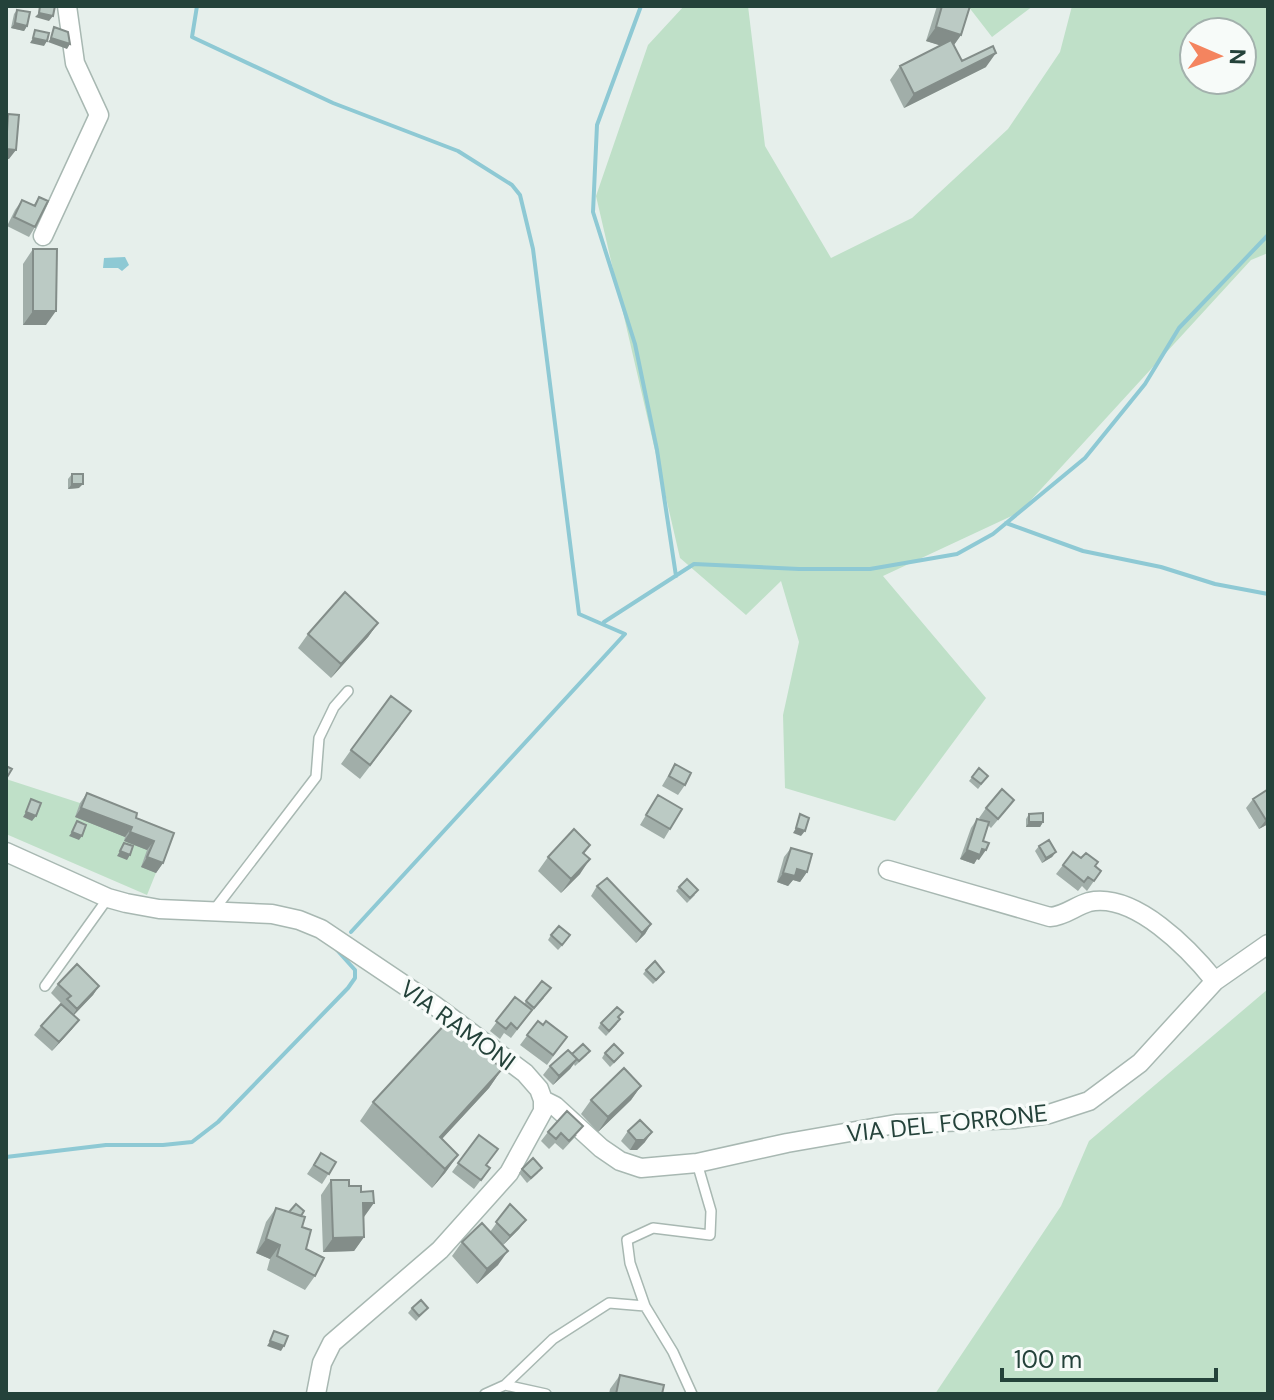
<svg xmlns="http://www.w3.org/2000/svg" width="1274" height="1400" font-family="'DM Sans',sans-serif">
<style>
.green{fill:#bfe0c8;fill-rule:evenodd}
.water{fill:#8ec9d4}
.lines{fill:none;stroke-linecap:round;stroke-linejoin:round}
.stream{stroke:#8ec9d4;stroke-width:4}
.service-casing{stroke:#a8b8b2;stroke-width:12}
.minor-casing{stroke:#a8b8b2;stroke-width:21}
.service{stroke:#fff;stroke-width:9}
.minor{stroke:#fff;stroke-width:18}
.wall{fill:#a1aea9}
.shaded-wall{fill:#838d89}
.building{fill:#bbcac4;stroke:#838d89;stroke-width:2}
.labels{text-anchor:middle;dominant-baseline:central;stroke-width:7;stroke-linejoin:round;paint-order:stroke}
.street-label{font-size:24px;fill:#24423a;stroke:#f7fbf9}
</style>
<rect width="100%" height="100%" fill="#e6efeb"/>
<path class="green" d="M 684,6 L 748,6 L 765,146 L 831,258 L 912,218 L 1008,129 L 1060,52 L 1072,6 L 1268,6 L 1268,253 L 1251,260 L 1020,512 L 883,576 L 986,698 L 895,821 L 785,788 L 783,715 L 799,642 L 781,581 L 746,615 L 680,558 L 596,196 L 648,45 ZM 1194,32 L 1242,32 L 1242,80 L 1194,80 Z
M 968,6 L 1033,6 L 992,37 Z
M 6,779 L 80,803 L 168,843 L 147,895 L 6,834 Z
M 1268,989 L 1268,1394 L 935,1394 L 1061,1206 L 1089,1141 Z"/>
<path class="water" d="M 125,257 L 129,265 L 122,271 L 118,268 L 103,268 L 104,258 Z"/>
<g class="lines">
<path class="stream" d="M 197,6 L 192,37 L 333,103 L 458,151 L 512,185 L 520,195 L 533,249 L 579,614 L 625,634 L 351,932
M 641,6 L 597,125 L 593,212 L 635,344 L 657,450 L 676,576
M 1006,523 L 1083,551 L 1161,567 L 1215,584 L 1268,594
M 604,622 L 694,564 L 799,569 L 870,569 L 957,554 L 993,534 L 1085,458 L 1145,384 L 1179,328 L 1268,235
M 6,1157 L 106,1145 L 163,1145 L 192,1142 L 218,1122 L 348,988 L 355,978 L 355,970 L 337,950"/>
<defs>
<path id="service" d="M 214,910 L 316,777 L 319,738 L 334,707 L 348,691
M 45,986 L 108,898
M 505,1385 L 553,1339 L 609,1303 L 645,1306
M 485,1394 L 505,1385 L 546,1394
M 692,1394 L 673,1352 L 645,1306 L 630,1263 L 627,1240 L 653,1228 L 710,1235 L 711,1211 L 697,1163"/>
<path id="minor" d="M 43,236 L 99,115 L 75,63 L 67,6
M 6,852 L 108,898 L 126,903 L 159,909 L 272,914 L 299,920 L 321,929 L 434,1005 L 525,1073 L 539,1089 L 543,1100 L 543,1111 L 509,1173 L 440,1250 L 332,1343 L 322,1363 L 316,1394
M 888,870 L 1050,917 C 1065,916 1075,906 1089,902 C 1135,892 1190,950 1215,981
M 543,1100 L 555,1106 L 601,1148 L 620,1161 L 641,1168 L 697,1163 L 787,1143 L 896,1124 L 1014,1119 L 1049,1114 L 1089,1101 L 1140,1063 L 1215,981 L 1268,944"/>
</defs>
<use href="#service" class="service-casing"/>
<use href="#minor" class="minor-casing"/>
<use href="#service" class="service"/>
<use href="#minor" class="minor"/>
</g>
<path class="wall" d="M 937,6 L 970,6 L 961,35 L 954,45 L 962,61 L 986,67 L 904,108 L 890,80 L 900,66 L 940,45 L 926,41 Z
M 17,10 L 27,26 L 24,31 L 11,28 L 14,14 Z
M 39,197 L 35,227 L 29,237 L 7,226 L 15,210 L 22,200 L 33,206 Z
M 33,249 L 46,325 L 23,325 L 23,264 Z
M 72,474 L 79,488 L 68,489 L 68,479 Z
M 378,623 L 368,637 L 331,678 L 298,648 L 308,634 Z
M 401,726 L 360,779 L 341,764 L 351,750 Z
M 675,764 L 685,785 L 678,795 L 662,786 Z
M 979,768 L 988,776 L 978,789 L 969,781 Z
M 87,793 L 136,818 L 174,833 L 163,863 L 156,873 L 141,867 L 147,850 L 124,841 L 125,837 L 75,817 L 80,803 Z
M 658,795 L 670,829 L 664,839 L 640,825 Z
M 1253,799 L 1268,824 L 1259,829 L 1246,808 Z
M 986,808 L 1007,809 L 991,828 L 988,825 L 983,841 L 979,860 L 977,859 L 974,864 L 960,859 L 971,828 L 977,819 L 982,820 L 979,818 Z
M 1029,814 L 1043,822 L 1040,827 L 1026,827 L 1026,819 Z
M 590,845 L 584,854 L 580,874 L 561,893 L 538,871 L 548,857 Z
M 1039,846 L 1056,852 L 1052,857 L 1042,863 L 1035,851 Z
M 791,848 L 807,872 L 800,882 L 793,880 L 788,886 L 777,882 L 784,857 Z
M 1073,852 L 1101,871 L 1087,891 L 1082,886 L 1078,891 L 1056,874 Z
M 597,886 L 651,924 L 645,934 L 636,943 L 591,896 Z
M 679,887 L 695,895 L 687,903 L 676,891 Z
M 551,935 L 567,940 L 558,950 L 548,940 Z
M 646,970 L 661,976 L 653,984 L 643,974 Z
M 542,981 L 544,998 L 527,1017 L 511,1038 L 504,1033 L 500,1039 L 490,1031 L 515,997 L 524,1004 Z
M 58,984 L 99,986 L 93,995 L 74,1015 L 72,1029 L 52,1051 L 34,1035 L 41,1026 L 63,1005 L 51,993 Z
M 538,1021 L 567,1037 L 547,1065 L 520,1045 Z
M 601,1023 L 617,1024 L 606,1036 L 598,1028 Z
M 605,1053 L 620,1057 L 610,1067 L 602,1058 Z
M 572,1054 L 587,1055 L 575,1066 L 574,1064 L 570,1069 L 553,1085 L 543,1075 L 550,1066 Z
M 502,1069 L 489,1088 L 442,1139 L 458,1155 L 445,1173 L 432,1188 L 360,1121 L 373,1102 Z
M 641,1086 L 631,1100 L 598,1132 L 581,1114 L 591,1100 Z
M 628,1131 L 645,1142 L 637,1150 L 630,1150 L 621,1141 Z
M 548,1132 L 577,1135 L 563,1150 L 555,1143 L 549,1149 L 541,1141 Z
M 479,1135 L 486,1165 L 490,1168 L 474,1189 L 452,1172 Z
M 321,1153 L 336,1162 L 322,1184 L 307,1174 Z
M 522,1169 L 538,1173 L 527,1183 L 519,1173 Z
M 331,1180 L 349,1186 L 364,1217 L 364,1237 L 354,1251 L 323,1252 L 321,1195 Z
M 510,1204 L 526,1220 L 519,1229 L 503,1245 L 498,1265 L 477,1284 L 452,1256 L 462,1242 L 490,1232 Z
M 276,1208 L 301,1216 L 306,1249 L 315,1276 L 305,1290 L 267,1270 L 270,1259 L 256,1253 L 266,1222 Z
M 412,1308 L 428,1308 L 416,1321 L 408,1313 Z
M 620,1375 L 662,1394 L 609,1394 L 610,1389 Z"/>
<path class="shaded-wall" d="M 39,13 L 53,16 L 49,21 L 35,17 Z
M 15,23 L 27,26 L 24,31 L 11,28 Z
M 936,27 L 961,35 L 951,49 L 926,41 Z
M 33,38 L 47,41 L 44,46 L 30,43 Z
M 51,38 L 70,44 L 67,49 L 48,42 Z
M 996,53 L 986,67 L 904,108 L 914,94 Z
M 6,149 L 16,150 L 9,159 L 6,159 Z
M 33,311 L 56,311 L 46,325 L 23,325 Z
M 72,484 L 83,484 L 79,488 L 68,489 Z
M 378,623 L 368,637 L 331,678 L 341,664 Z
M 81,808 L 132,827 L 125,837 L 75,817 Z
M 26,812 L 36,816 L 32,821 L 23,817 Z
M 1268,819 L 1268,824 L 1259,829 L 1266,820 Z
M 1029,822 L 1043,822 L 1040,827 L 1026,827 Z
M 796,828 L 805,831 L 801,836 L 793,833 Z
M 72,832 L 82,836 L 79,840 L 69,836 Z
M 130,832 L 154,841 L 147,850 L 124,841 Z
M 982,849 L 986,850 L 979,860 L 977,859 L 974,864 L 960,859 L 967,850 Z
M 120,851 L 130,855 L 127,860 L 117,856 Z
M 1056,852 L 1052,857 L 1042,863 L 1046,858 Z
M 147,857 L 163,863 L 156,873 L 141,867 Z
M 590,859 L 580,874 L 561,893 L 571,879 Z
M 797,869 L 807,872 L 800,882 L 793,880 L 788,886 L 777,882 L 783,873 Z
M 651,924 L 645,934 L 636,943 L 642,933 Z
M 99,986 L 93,995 L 70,1019 L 77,1009 Z
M 79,1020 L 72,1029 L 52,1051 L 59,1042 Z
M 577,1059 L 570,1069 L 553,1085 L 559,1076 Z
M 502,1069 L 489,1088 L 426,1156 L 440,1137 Z
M 641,1086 L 631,1100 L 598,1132 L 608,1117 Z
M 652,1132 L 645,1142 L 637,1150 L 630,1150 L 636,1140 Z
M 458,1155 L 445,1173 L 432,1188 L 445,1169 Z
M 363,1203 L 374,1203 L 364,1217 Z
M 526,1220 L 519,1229 L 503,1245 L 510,1236 Z
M 364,1237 L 354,1251 L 323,1252 L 333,1238 Z
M 266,1239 L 280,1245 L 270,1259 L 256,1253 Z
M 508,1251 L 498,1265 L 477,1284 L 487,1269 Z
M 270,1341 L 284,1346 L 281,1351 L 267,1346 Z"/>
<path class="building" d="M 40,6 L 55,6 L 53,16 L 39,13 Z
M 942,6 L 970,6 L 961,35 L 936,27 Z
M 17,10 L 30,12 L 27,26 L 15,23 Z
M 54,27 L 68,32 L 70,44 L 51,38 Z
M 35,30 L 49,33 L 47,41 L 33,38 Z
M 951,40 L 962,61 L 993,46 L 996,53 L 914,94 L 900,66 Z
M 8,114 L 19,115 L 16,150 L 6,149 Z
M 39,197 L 48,201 L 35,227 L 14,217 L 22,200 L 35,206 Z
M 33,249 L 57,249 L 56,311 L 33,311 Z
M 72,474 L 83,474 L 83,484 L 72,484 Z
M 345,592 L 378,623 L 341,664 L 308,634 Z
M 391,696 L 411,711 L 370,765 L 351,750 Z
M 675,764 L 691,773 L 685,785 L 669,776 Z
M 6,766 L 12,769 L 6,779 Z
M 979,768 L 988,776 L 981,784 L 972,777 Z
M 1002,789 L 1014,800 L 998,819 L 986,808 Z
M 1267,790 L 1268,792 L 1268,819 L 1266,820 L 1253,799 Z
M 87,793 L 137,813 L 136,818 L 174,833 L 163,863 L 147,857 L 154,841 L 130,832 L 132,827 L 81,808 Z
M 658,795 L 682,809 L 670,829 L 646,815 Z
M 31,799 L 41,803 L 36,816 L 26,812 Z
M 1043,813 L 1043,822 L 1029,822 L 1029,814 Z
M 800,814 L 809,818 L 805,831 L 796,828 Z
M 977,819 L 989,822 L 983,841 L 989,843 L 986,850 L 982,849 L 980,855 L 967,850 Z
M 77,821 L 86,825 L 82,836 L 72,832 Z
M 574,829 L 590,845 L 583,853 L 590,859 L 571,879 L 548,857 Z
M 1049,840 L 1056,852 L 1046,858 L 1039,846 Z
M 124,843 L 133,846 L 130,855 L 120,851 Z
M 791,848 L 812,854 L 807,872 L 797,869 L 795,876 L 783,873 Z
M 1073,852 L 1081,858 L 1086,853 L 1098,862 L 1095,866 L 1101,871 L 1094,881 L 1088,877 L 1084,882 L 1063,865 Z
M 607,878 L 651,924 L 642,933 L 597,886 Z
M 687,879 L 698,890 L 690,898 L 679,887 Z
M 559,926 L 570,935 L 562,945 L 551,935 Z
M 655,961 L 664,972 L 656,980 L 646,970 Z
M 77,964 L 99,986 L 77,1009 L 67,999 L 71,996 L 58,984 Z
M 542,981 L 551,988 L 534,1008 L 526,1001 Z
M 515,997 L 532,1010 L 517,1029 L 511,1023 L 506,1029 L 496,1021 Z
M 61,1004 L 79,1020 L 59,1042 L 41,1026 Z
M 617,1007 L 623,1012 L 618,1017 L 620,1019 L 609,1031 L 601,1023 Z
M 449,1020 L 502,1069 L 440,1137 L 458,1155 L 445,1169 L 373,1102 Z
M 538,1021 L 543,1025 L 546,1021 L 567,1037 L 553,1055 L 527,1035 Z
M 583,1044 L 590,1051 L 579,1061 L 572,1054 Z
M 614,1044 L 623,1053 L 614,1062 L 605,1053 Z
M 568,1050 L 577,1059 L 559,1076 L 550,1066 Z
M 624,1068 L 641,1086 L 608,1117 L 591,1100 Z
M 567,1111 L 583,1126 L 569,1141 L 561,1133 L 556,1139 L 548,1132 Z
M 640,1120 L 652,1132 L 644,1140 L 636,1140 L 628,1131 Z
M 479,1135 L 498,1149 L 486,1165 L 490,1168 L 481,1180 L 458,1163 Z
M 321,1153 L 336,1162 L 329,1174 L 314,1165 Z
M 533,1158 L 542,1168 L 531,1178 L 522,1169 Z
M 331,1180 L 349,1180 L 349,1186 L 361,1186 L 361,1192 L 373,1191 L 374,1203 L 363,1203 L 364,1237 L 333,1238 Z
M 296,1204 L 304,1211 L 301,1216 L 289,1212 Z
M 510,1204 L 526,1220 L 510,1236 L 496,1222 Z
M 276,1208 L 305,1217 L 302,1227 L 311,1230 L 306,1249 L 324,1258 L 315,1276 L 277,1256 L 280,1245 L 266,1239 Z
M 482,1223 L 508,1251 L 487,1269 L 462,1242 Z
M 421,1300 L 428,1308 L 419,1316 L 412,1308 Z
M 274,1331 L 288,1336 L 284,1346 L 270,1341 Z
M 620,1375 L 664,1385 L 662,1394 L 616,1394 Z"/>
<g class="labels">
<g class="street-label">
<text transform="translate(458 1025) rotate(36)">VIA RAMONI</text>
<text transform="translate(947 1123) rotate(-6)">VIA DEL FORRONE</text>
</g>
</g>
<rect width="1274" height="1400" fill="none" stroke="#24423a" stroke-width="16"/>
<g transform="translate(1218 56) rotate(92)"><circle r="38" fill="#f7fbf9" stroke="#a3b1ad" stroke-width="2"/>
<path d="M0-6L14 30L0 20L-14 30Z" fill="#f4845f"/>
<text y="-12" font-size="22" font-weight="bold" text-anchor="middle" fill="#24423a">N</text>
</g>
<path d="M1002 1368v12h214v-12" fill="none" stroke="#24423a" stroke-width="4"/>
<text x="1014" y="1368" font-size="24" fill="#24423a" stroke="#f7fbf9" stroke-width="6" paint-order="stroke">100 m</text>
</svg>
